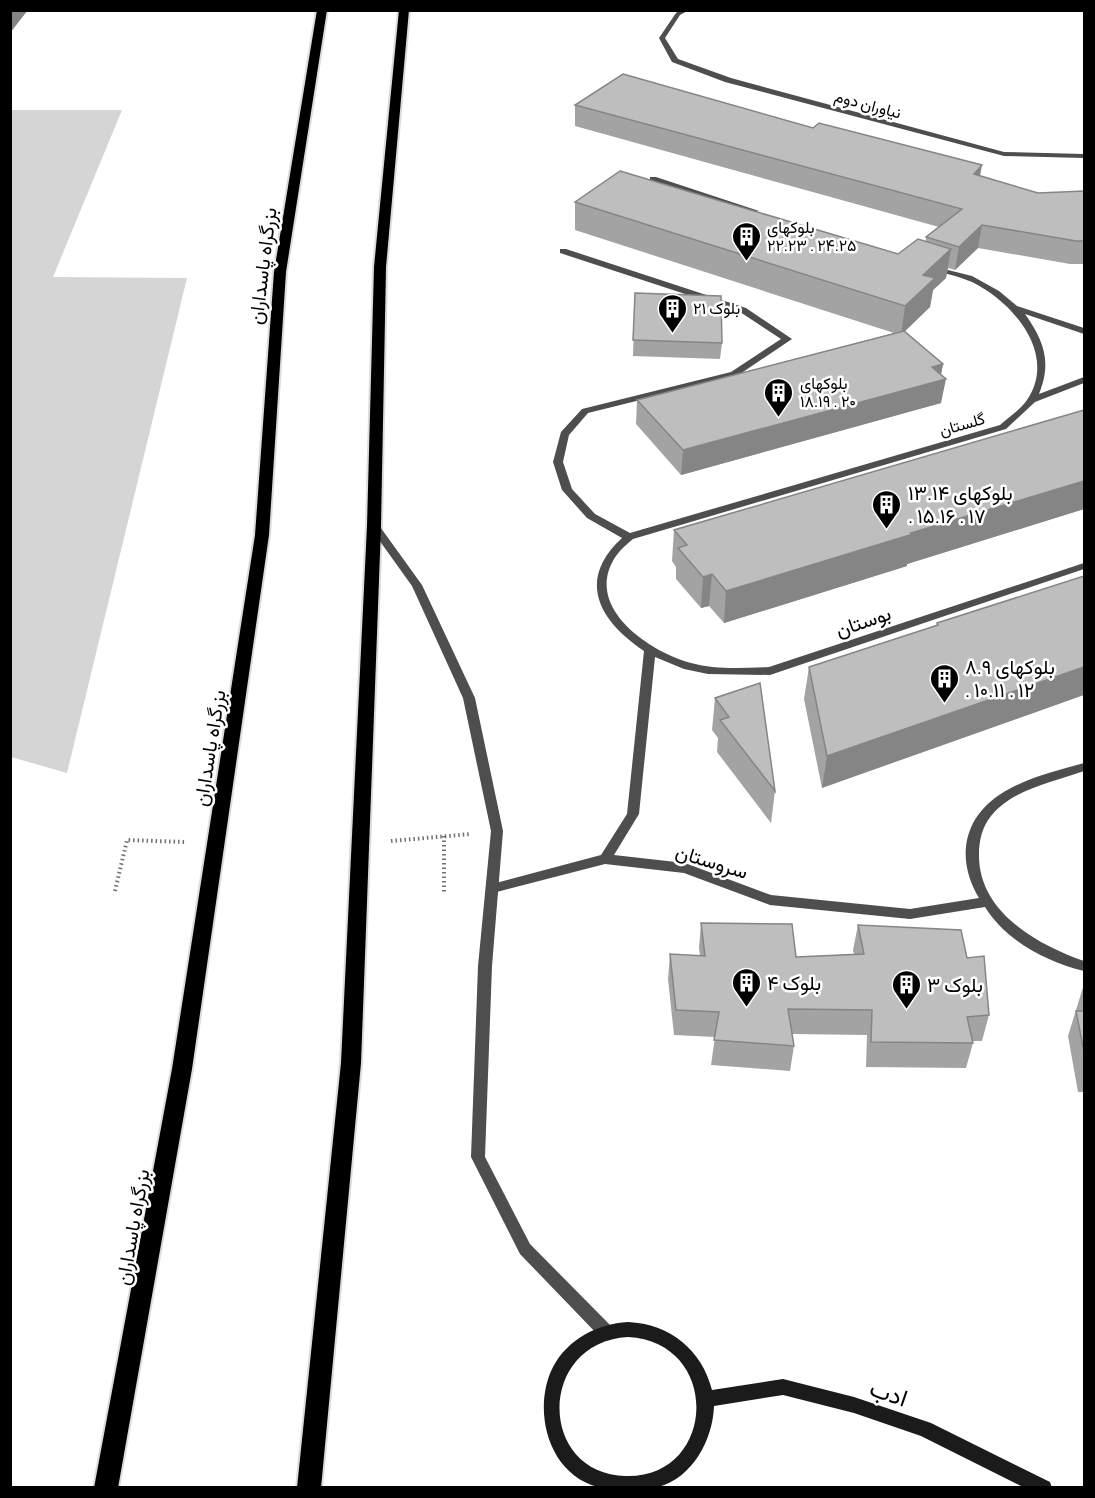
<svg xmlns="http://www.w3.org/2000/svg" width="1095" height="1498" font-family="Manrope,Vazirmatn,sans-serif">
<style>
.green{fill:#d5d5d5}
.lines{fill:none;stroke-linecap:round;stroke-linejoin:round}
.trunk-casing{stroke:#dbdbdb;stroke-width:4}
.path{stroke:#707070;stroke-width:4;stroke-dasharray:1.5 3;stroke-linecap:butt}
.minor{fill:#4e4e4e;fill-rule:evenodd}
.tertiary{fill:#4e4e4e;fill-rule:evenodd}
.secondary{fill:#1b1b1b;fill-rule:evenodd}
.trunk{fill:#000;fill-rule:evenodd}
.wall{fill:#a3a3a3}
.shaded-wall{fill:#858585}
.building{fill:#bebebe;stroke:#858585;stroke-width:1.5}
.labels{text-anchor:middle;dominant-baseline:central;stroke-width:5;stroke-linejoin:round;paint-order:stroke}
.far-street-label{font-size:16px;fill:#000;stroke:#fff}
.far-poi-label{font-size:16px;fill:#000;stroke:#fff;text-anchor:start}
.street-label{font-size:20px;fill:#000;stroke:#fff}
.poi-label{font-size:20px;fill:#000;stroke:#fff;text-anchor:start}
.near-street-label{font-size:24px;fill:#000;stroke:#fff}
</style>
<rect width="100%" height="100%" fill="#fff"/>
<path class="green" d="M 11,110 L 122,110 L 53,277 L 187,278 L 67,773 L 11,757 Z"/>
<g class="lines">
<defs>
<path id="trunk" d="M 317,10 L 327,10 L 286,272 L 269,535 L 192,1069 L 118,1488 L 94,1488 L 172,1069 L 255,535 L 274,272 Z
M 399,10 L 409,10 L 386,267 L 381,526 L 361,1063 L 321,1488 L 297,1488 L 341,1063 L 367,526 L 374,267 Z"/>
</defs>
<use href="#trunk" class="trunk-casing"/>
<path class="path" d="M 444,836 L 444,893
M 391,841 L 471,834
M 115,891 L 127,840 L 185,842"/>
<path class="minor" d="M 680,10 L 689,10 L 680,15 L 665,38 L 678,59 L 731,78 L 1004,152 L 1084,154 L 1084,158 L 1004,156 L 725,82 L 672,62 L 659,38 L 676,13 Z
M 650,177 L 656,177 L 759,211 L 752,213 L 650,181 Z
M 560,249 L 566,249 L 746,308 L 792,339 L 737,376 L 588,413 L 569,435 L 563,462 L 572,489 L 595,514 L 630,533 L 1000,425 C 1009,417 1020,410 1027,400 C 1058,354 1013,302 972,282 C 958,276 943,273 928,269 L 928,265 L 972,276 L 999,291 L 1017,306 L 1084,328 L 1084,334 L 1025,314 C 1044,341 1052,362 1039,394 L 1084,377 L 1084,383 L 1035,402 L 1006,429 L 633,539 C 627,544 621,549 616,556 C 582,606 648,651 691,663 C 716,670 743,668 769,667 L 1084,563 L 1084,569 L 770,675 L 708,674 L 684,669 L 655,657 L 639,814 L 614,855 L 685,863 L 771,895 L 910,909 L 979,898 C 968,880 962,857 968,836 C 982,787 1042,775 1084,763 L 1084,771 C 1053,782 1013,789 991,816 C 982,827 979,841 979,854 C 978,912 1038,945 1084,961 L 1084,971 C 1047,962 1006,941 985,907 L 910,919 L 770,905 L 684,873 L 605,864 L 493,893 L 488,891 L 487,888 L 488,885 L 601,855 L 627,814 L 644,651 C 599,621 576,580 622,538 L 587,518 L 562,490 L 553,462 L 561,432 L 582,409 L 731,372 L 781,339 L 740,312 L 560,253 Z"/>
<path class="tertiary" d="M 374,523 L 378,524 L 422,585 L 475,698 L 503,831 L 492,966 L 485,1157 L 530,1244 L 612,1327 L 614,1332 L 612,1337 L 606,1340 L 600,1337 L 520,1254 L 471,1157 L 478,966 L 491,831 L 463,698 L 412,586 L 369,526 Z"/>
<path class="secondary" d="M 628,1322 C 670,1324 702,1350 712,1390 L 783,1379 L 854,1397 L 931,1423 L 1050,1482 L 1052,1488 L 1025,1488 L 921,1436 L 854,1413 L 783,1395 L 714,1406 C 713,1439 693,1478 658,1487 C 648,1489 636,1488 626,1488 C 617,1488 607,1489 598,1487 C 547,1474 532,1408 553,1367 C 568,1339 597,1324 628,1322 ZM 628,1337 C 722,1342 717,1478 626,1476 C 537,1474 537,1342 628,1337 Z"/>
<use href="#trunk" class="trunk"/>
</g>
<path class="wall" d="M 575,105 L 980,176 L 1038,193 L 1084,191 L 1084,264 L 1070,264 L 978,248 L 955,270 L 948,268 L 946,278 L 933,290 L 930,307 L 905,331 L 943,364 L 941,374 L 941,403 L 681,475 L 636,424 L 637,400 L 894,333 L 575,230 L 575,202 L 898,254 L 926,241 L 926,237 L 939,227 L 575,126 Z
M 635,293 L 722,343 L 720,359 L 633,356 Z
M 1084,410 L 1084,509 L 907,564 L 907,566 L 724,623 L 709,606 L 701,608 L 676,579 L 676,567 L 672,561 L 674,530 Z
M 1084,576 L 822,788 L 804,699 L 809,667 L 936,626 L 937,623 Z
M 760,683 L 775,791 L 771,823 L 717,752 L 718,738 L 712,730 L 715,698 Z
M 701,923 L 796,957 L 854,954 L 853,950 L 858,925 L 967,958 L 989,1015 L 982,1041 L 973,1041 L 973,1043 L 966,1068 L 866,1067 L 867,1035 L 792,1034 L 794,1046 L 790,1071 L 711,1065 L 715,1037 L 674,1035 L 668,979 L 670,954 L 700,956 L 699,948 Z
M 1084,984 L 1084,1092 L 1078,1092 L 1068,1036 Z"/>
<path class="shaded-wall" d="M 10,10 L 28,10 L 10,33 Z
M 982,165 L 978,187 L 974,174 Z
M 982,225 L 978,248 L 955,270 L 959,247 Z
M 951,249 L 946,278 L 933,290 L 930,307 L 901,335 L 905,306 L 923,275 Z
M 943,364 L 940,380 L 946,379 L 941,403 L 681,475 L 683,450 Z
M 1084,481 L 1084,509 L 907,564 L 907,566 L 724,623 L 726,591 L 911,533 Z
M 712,574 L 709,606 L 701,608 L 703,577 Z
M 1084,667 L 1084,695 L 822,788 L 827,756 Z"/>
<path class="building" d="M 623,74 L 813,128 L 819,123 L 982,165 L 974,174 L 1038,193 L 1084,191 L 1084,241 L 1076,241 L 982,225 L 959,247 L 926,237 L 962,209 L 575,105 Z
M 620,171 L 898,254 L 918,239 L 951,249 L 923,275 L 935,278 L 905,306 L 575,202 Z
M 635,293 L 721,296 L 722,343 L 633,340 Z
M 904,331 L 943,364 L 932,367 L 946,379 L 683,450 L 637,400 Z
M 1084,410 L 1084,481 L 911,533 L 913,534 L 726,591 L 712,574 L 703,577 L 678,548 L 687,545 L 674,530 Z
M 1084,576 L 1084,667 L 827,756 L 809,667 L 938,625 L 937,623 Z
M 760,683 L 775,791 L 720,720 L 729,717 L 715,698 Z
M 701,923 L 792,924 L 796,957 L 864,954 L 858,925 L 961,930 L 967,958 L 984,956 L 989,1015 L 967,1017 L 973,1043 L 871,1042 L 872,1010 L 788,1009 L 794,1046 L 714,1040 L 719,1012 L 676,1010 L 670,954 L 705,956 Z
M 1076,1011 L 1084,1011 L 1084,1052 Z"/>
<defs>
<symbol id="building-pin" viewBox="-11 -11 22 30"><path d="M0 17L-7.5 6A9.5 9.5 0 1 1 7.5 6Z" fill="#000" stroke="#fff"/><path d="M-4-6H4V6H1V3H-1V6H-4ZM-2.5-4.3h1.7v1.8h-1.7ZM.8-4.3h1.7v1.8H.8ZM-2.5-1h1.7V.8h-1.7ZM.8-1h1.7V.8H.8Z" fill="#fff"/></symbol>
</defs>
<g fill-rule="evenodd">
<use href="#building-pin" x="730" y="220" width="33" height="45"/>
<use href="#building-pin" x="656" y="292" width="33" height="45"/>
<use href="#building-pin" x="762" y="376" width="33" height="45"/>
<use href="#building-pin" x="870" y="488" width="33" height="45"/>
<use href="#building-pin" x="928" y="662" width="33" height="45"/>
<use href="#building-pin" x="730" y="966" width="33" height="45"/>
<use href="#building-pin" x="890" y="968" width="33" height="45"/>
</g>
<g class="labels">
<g class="far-street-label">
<text transform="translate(868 104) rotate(15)">نیاوران دوم</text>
<text transform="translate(962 424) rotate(-16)">گلستان</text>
</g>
<g class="far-poi-label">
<text x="767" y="227">بلوکهای<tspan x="767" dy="18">۲۲.۲۳ . ۲۴.۲۵</tspan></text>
<text x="693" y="308">بلوک ۲۱</text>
<text x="800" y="383">بلوکهای<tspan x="800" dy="18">۱۸.۱۹ . ۲۰</tspan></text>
</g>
<g class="street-label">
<text transform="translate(262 266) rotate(-83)">بزرگراه پاسداران</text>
<text transform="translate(863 621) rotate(-19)">بوستان</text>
<text transform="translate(209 748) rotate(-81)">بزرگراه پاسداران</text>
<text transform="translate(712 861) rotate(17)">سروستان</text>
<text transform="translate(132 1227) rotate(-80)">بزرگراه پاسداران</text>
</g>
<g class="poi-label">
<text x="908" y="492">بلوکهای ۱۳.۱۴<tspan x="908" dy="23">. ۱۵.۱۶ . ۱۷</tspan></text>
<text x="965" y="666">بلوکهای ۸.۹<tspan x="965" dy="23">. ۱۰.۱۱ . ۱۲</tspan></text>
<text x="767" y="982">بلوک ۴</text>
<text x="927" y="984">بلوک ۳</text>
</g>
<g class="near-street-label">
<text transform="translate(889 1392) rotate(19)">ادب</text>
</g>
</g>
<rect width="1095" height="1498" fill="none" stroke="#000000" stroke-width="24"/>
</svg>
